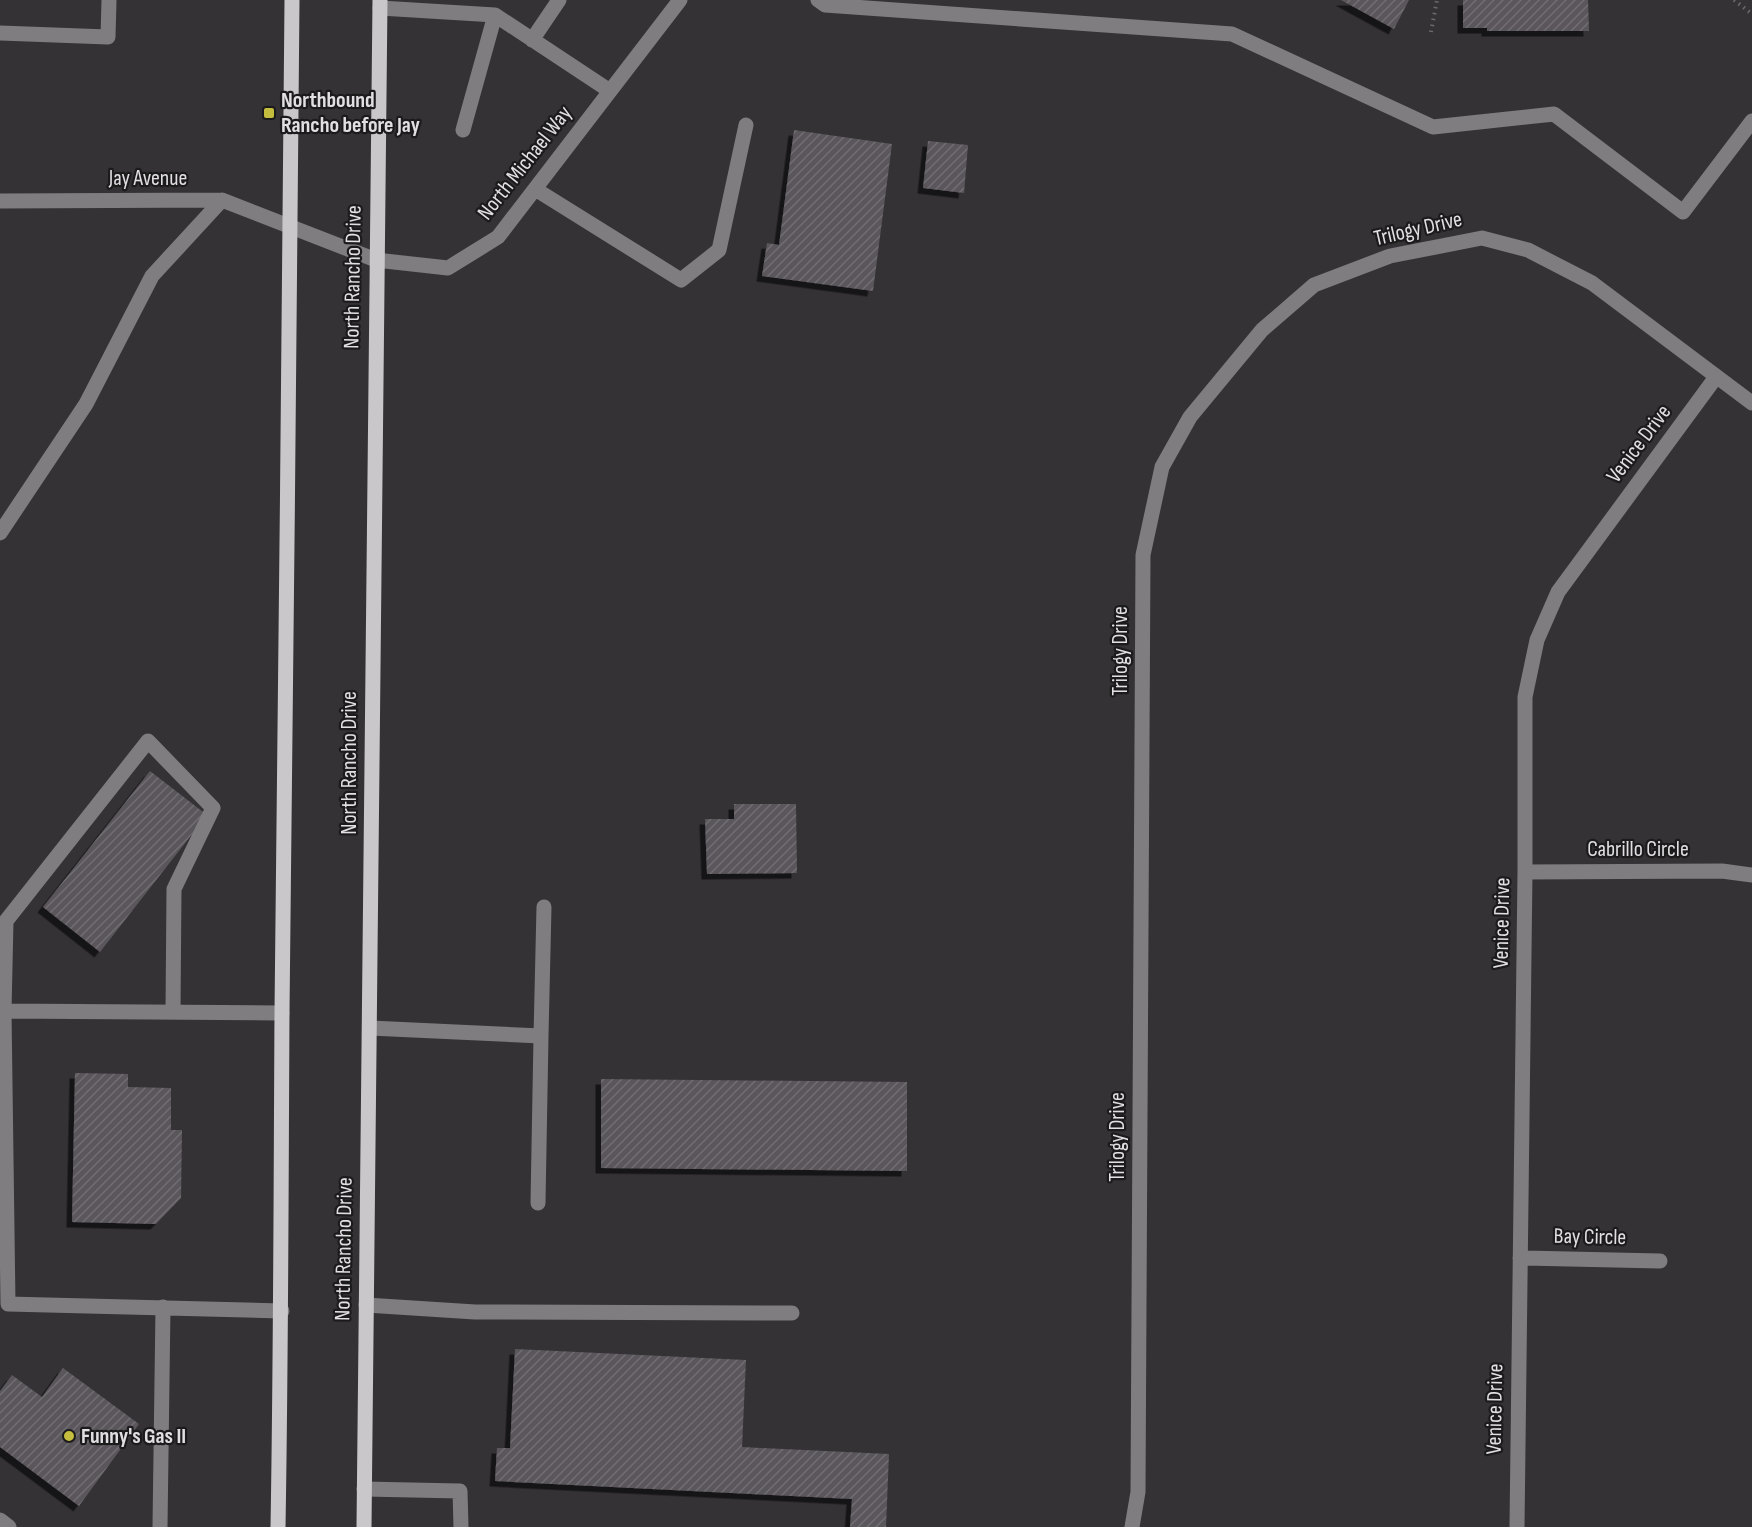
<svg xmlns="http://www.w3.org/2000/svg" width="1752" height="1527" font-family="'Sofia Sans Condensed',sans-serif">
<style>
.building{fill:url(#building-hatch);filter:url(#shadow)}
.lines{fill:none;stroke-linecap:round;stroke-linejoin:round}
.path{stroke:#6c696d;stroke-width:4;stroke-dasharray:1.5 4.5;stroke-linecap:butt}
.minor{stroke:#7f7d80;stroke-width:15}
.major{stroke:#cac7cb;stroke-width:15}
.poi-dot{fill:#c4bd3e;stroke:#1c1b1c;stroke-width:2}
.labels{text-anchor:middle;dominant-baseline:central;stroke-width:4.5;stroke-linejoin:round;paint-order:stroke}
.poi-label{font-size:22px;font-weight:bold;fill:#e1dfe2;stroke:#1c1b1c;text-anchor:start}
.street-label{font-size:22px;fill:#e1dfe2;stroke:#1c1b1c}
</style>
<defs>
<pattern id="building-hatch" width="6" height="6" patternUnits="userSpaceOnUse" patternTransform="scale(1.5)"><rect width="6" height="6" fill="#5a565b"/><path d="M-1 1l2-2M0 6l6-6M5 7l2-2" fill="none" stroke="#716e72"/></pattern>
<filter id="shadow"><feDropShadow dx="-5.5" dy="5.5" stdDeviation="0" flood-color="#0009"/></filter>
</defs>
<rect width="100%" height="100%" fill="#353236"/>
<path class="building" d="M 1341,0 L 1409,0 L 1394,29 Z
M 1463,0 L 1588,0 L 1589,31 L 1487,31 L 1487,28 L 1463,28 Z
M 794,130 L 892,144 L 873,291 L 762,276 L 767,243 L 779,245 Z
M 928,141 L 968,145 L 964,193 L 923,188 Z
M 150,771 L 207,815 L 100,952 L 43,907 Z
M 734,804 L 796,804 L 797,873 L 707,874 L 705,819 L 734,819 Z
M 75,1073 L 128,1074 L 128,1087 L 171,1088 L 171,1130 L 182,1130 L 181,1198 L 156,1224 L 72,1222 Z
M 601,1079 L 907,1082 L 907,1171 L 601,1168 Z
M 515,1349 L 746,1360 L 742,1447 L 889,1454 L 886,1527 L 850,1527 L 852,1499 L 495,1481 L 497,1448 L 510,1448 Z
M 63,1368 L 139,1424 L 79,1506 L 0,1447 L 0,1391 L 12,1375 L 42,1397 Z"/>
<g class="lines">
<path class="path" d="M 1734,0 L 1752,14
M 1431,32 L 1437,0"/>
<path class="minor" d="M 818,0 L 825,5 L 1232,34 L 1433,127 L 1554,114 L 1683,212 L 1752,121
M 380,8 L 495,15 L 463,130
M 495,15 L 610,91
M 0,33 L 108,37 L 109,0
M 532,40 L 559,0
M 535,189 L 681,280 L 719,250 L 746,125
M 0,201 L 222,200 L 376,260 L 448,268 L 498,237 L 680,0
M 0,533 L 86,404 L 152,276 L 222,200
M 1525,872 L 1722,871 L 1752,875
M 4,1011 L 8,1304 L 282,1311
M 173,1011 L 174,889 L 213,808 L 148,741 L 6,921 L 4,1011 L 282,1013
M 370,1028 L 541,1036 L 538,1203
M 541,1036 L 544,907
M 1520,1258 L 1660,1261
M 366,1305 L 475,1312 L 792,1313
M 364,1489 L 460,1491 L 461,1527
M 0,1520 L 9,1527
M 160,1527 L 163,1307
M 1132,1527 L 1138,1492 L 1143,555 L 1162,467 L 1190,417 L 1262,330 L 1314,285 L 1390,256 L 1482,238 L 1528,250 L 1592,283 L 1752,403
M 1517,1527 L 1525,872 L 1525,697 L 1537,640 L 1558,592 L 1716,377"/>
<path class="major" d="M 278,1527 C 281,1356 281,1184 282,1013 C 284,675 291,338 292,0
M 364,1527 L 380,0"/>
</g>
<g class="poi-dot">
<rect x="263" y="107" width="12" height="12" rx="3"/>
<circle cx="69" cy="1436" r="6"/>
</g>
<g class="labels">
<g class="poi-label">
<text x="281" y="100">Northbound<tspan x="281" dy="25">Rancho before Jay</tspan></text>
<text x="81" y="1436">Funny's Gas II</text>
</g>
<g class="street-label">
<text transform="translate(525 163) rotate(-52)">North Michael Way</text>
<text x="148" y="178">Jay Avenue</text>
<text transform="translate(1418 229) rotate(-13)">Trilogy Drive</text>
<text transform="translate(353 277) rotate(-89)">North Rancho Drive</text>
<text transform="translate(1639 444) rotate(-53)">Venice Drive</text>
<text transform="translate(1120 651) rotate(-90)">Trilogy Drive</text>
<text transform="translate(349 763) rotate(-90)">North Rancho Drive</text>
<text x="1638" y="849">Cabrillo Circle</text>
<text transform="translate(1502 923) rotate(-89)">Venice Drive</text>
<text transform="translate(1117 1137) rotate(-90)">Trilogy Drive</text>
<text transform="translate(1590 1237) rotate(1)">Bay Circle</text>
<text transform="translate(344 1249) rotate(-89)">North Rancho Drive</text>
<text transform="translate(1495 1409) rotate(-89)">Venice Drive</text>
</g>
</g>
</svg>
